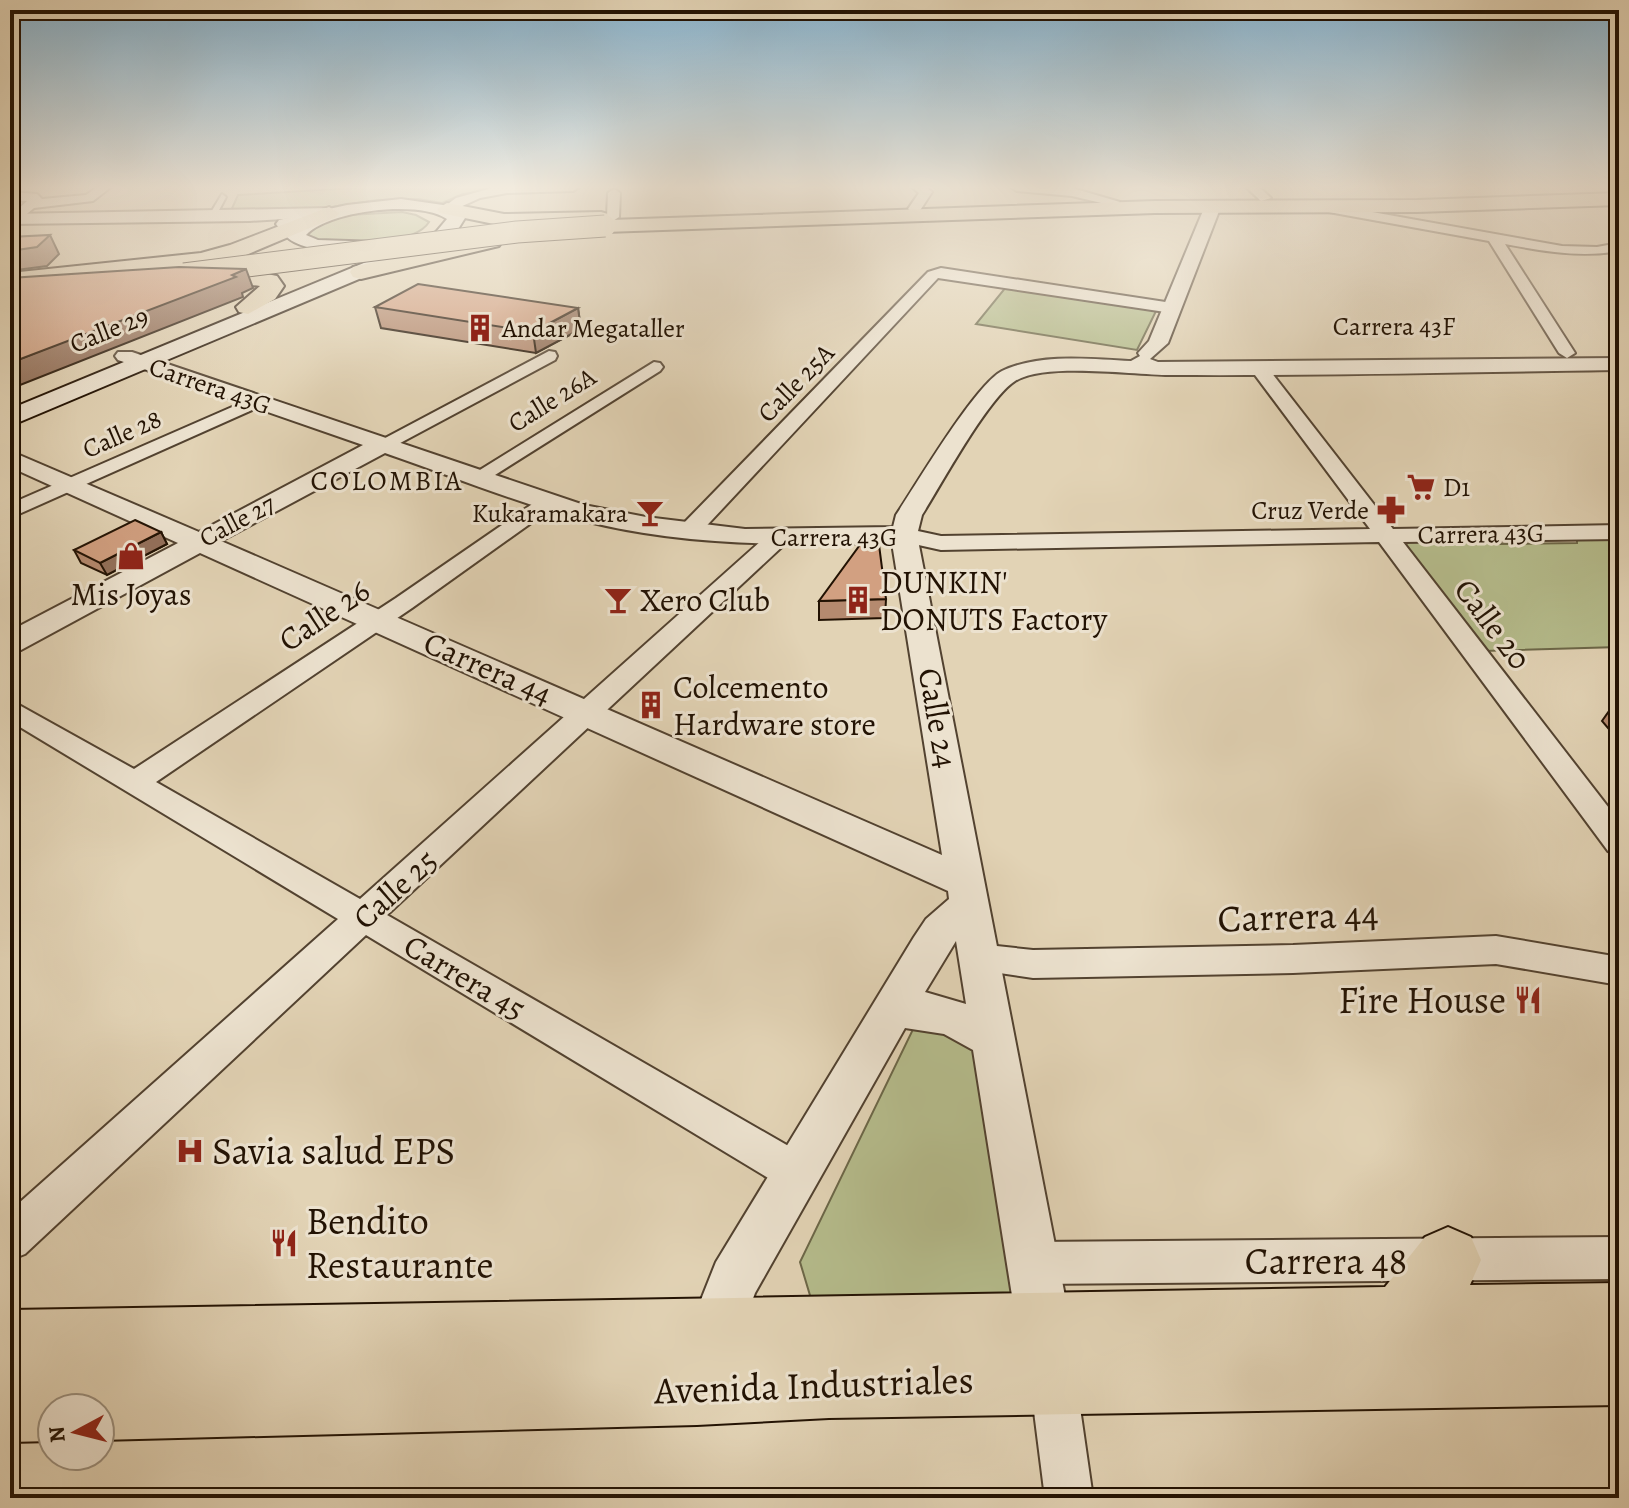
<svg xmlns="http://www.w3.org/2000/svg" width="1629" height="1508" font-family="Alegreya,serif">
<style>
.green{fill:#b5bc8c;stroke:#6c6748;stroke-width:2}
.lines{fill:none;stroke-linecap:round;stroke-linejoin:round}
.pedestrian-casing{stroke:#524230;stroke-width:4}
.minor-casing{stroke:#524230;stroke-width:4}
.tertiary-casing{stroke:#524230;stroke-width:4}
.secondary-casing{stroke:#221203;stroke-width:4}
.primary-casing{stroke:#221203;stroke-width:4}
.pedestrian{fill:#ece2cf;fill-rule:evenodd}
.minor{fill:#ece2cf;fill-rule:evenodd}
.tertiary{fill:#ece2cf;fill-rule:evenodd}
.secondary{fill:#ece2cf;fill-rule:evenodd}
.primary{fill:#e2d3b5;fill-rule:evenodd}
.primary-bridge-casing{stroke:#221203;stroke-width:23;stroke-linecap:butt}
.primary-bridge{stroke:#e2d3b5;stroke-width:21}
.wall{fill:#b58a6f;stroke:#221203;stroke-width:2}
.shaded-wall{fill:#93705a;stroke:#221203;stroke-width:2}
.building{fill:#d2a081;stroke:#221203;stroke-width:2}
.labels{text-anchor:middle;dominant-baseline:central;stroke-width:6;stroke-linejoin:round;paint-order:stroke}
.far-street-label{font-size:26px;fill:#221203;stroke:#ece2cf}
.far-poi-label{font-size:26px;fill:#221203;stroke:#ece2cf;text-anchor:start}
.far-neighbourhood-label{font-size:28px;letter-spacing:2px;fill:#221203;stroke:#ece2cf}
.poi-label{font-size:32px;fill:#221203;stroke:#ece2cf;text-anchor:start}
.street-label{font-size:32px;fill:#221203;stroke:#ece2cf}
.near-street-label{font-size:38px;fill:#221203;stroke:#ece2cf}
.near-poi-label{font-size:38px;fill:#221203;stroke:#ece2cf;text-anchor:start}
</style>
<rect width="100%" height="100%" fill="#e2d3b5"/>
<filter id="stains"><feTurbulence type="fractalNoise" baseFrequency=".0025" numOctaves="4"/><feColorMatrix values="0 0 0 0 .2 0 0 0 0 .09 0 0 0 0 .02 0 0 0 .5 -.17"/></filter>
<radialGradient id="worn" r=".72"><stop offset=".6" stop-color="#630" stop-opacity="0"/><stop offset="1" stop-color="#630" stop-opacity=".3"/></radialGradient>
<path class="green" d="M 369,187 L 509,188 L 463,194 L 442,203 L 418,199 L 377,200 L 305,211 L 230,213 L 238,195 Z
M 402,212 L 416,215 L 429,222 C 416,244 344,248 320,242 C 315,241 308,237 303,234 L 304,228 L 348,215 Z
M 1006,287 L 1157,309 L 1137,350 L 976,324 Z
M 1577,539 L 1619,539 L 1619,647 L 1484,651 L 1403,546 L 1411,541 L 1492,541 L 1498,544 L 1577,543 Z
M 918,1019 L 987,1049 L 1030,1308 L 812,1302 L 800,1262 Z"/>
<g class="lines">
<defs>
<path id="pedestrian" d="M 222,194 L 226,197 L 218,212 L 210,214 Z"/>
<path id="minor" d="M 97,187 L 111,187 L 93,201 L 34,208 L 10,228 L 10,217 L 27,201 L 10,200 L 10,192 L 37,194 L 42,199 L 86,195 Z
M 496,187 L 579,187 L 573,191 L 507,193 L 480,198 L 447,213 L 441,209 L 456,198 Z
M 912,187 L 926,187 L 932,192 L 919,212 L 914,213 L 908,209 L 919,193 Z
M 1011,187 L 1072,188 L 1120,202 L 1114,206 L 1072,196 L 1017,191 Z
M 1246,187 L 1259,187 L 1271,198 L 1261,201 Z
M 614,189 L 620,193 L 619,217 L 613,221 L 607,217 L 608,193 Z
M 1316,202 L 1562,246 L 1597,247 L 1619,243 L 1619,251 C 1580,258 1543,251 1505,244 L 1575,353 L 1567,358 L 1559,353 L 1489,241 L 1312,209 L 1312,203 Z
M 941,268 L 1172,303 L 1180,308 L 1172,313 L 938,278 L 697,536 L 681,536 L 678,531 L 681,526 L 928,272 Z
M 549,351 L 555,352 L 557,356 L 555,360 L 389,449 L 382,451 L 372,445 Z
M 654,362 L 660,363 L 663,367 L 660,371 L 484,482 L 470,482 L 467,478 Z
M 1258,362 L 1264,363 L 1393,529 L 1619,525 L 1619,539 L 1403,542 L 1619,821 L 1619,855 L 1608,851 L 1379,542 L 941,550 L 896,540 L 893,535 L 904,528 L 941,536 L 1370,529 L 1249,367 Z
M 255,397 L 261,398 L 264,402 L 261,406 L 10,518 L 10,504 Z
M 548,496 L 558,502 L 555,506 L 412,608 L 156,782 L 360,899 L 770,533 L 786,533 L 789,538 L 786,543 L 387,915 L 811,1159 L 817,1173 L 811,1187 L 797,1193 L 783,1187 L 366,935 L 25,1254 L 10,1260 L 10,1211 L 338,919 L 10,721 L 10,700 L 134,769 L 396,598 L 541,498 Z
M 1496,936 L 1619,957 L 1619,985 L 1496,964 L 1293,973 L 1033,978 L 966,968 L 961,958 L 966,948 L 978,944 L 1033,950 L 1293,945 Z
M 1619,1237 L 1619,1279 L 1034,1284 L 1019,1278 L 1013,1263 L 1019,1248 L 1034,1242 Z
M 1053,1357 L 1069,1364 L 1076,1380 L 1093,1498 L 1045,1498 L 1030,1380 L 1037,1364 Z"/>
<path id="tertiary" d="M 1213,201 L 1221,206 L 1168,343 L 1150,359 L 1158,362 L 1619,358 L 1619,370 C 1470,372 1320,376 1171,375 C 1134,375 1045,362 1015,381 C 988,398 941,485 922,515 L 917,535 L 1071,1327 L 1063,1346 L 1044,1354 L 1025,1346 L 1017,1327 L 973,1050 L 944,1034 L 905,1028 L 755,1293 L 731,1359 L 712,1367 L 693,1359 L 685,1340 L 716,1262 L 914,937 L 926,919 L 949,899 L 948,891 L 200,553 L 21,650 L 10,652 L 10,631 L 178,543 L 10,467 L 10,451 L 199,532 L 363,445 L 118,360 L 115,356 L 118,352 L 132,352 L 584,505 L 646,517 L 745,529 L 893,527 L 896,515 C 916,485 975,385 1002,371 C 1039,353 1092,359 1131,361 L 1140,356 L 1138,353 L 1149,341 L 1205,206 ZM 385,453 C 446,474 508,499 570,517 C 676,547 783,545 892,543 L 942,855 L 221,541 ZM 956,941 L 966,1004 L 925,992 Z
M 329,208 L 335,210 L 335,216 L 249,221 L 10,224 L 10,214 Z"/>
<path id="secondary" d="M 401,199 L 450,206 L 465,218 L 455,234 L 435,247 L 10,426 L 10,409 L 422,239 L 436,232 L 447,219 C 419,199 327,211 306,235 L 318,240 L 380,242 L 382,246 C 368,260 301,252 287,237 L 291,228 L 279,228 L 276,224 L 279,220 L 347,205 Z"/>
<path id="primary" d="M 1619,193 L 1619,205 L 1417,212 L 1155,213 L 605,232 L 598,230 L 596,224 L 504,226 L 440,213 L 437,209 L 447,203 L 504,214 L 601,212 L 608,214 L 610,220 L 1155,201 L 1417,200 Z
M 329,207 L 339,213 L 336,217 L 246,255 L 202,267 L 10,287 L 10,273 L 201,253 L 230,245 Z
M 491,235 L 502,241 L 499,246 L 361,279 L 353,277 L 350,272 L 353,267 Z
M 241,269 L 277,276 L 284,286 L 275,299 L 248,314 L 239,312 L 236,307 L 260,286 C 236,282 211,290 188,284 L 184,279 L 188,274 Z
M 1448,1227 L 1471,1237 L 1481,1260 L 1470,1285 L 1619,1283 L 1619,1405 L 829,1418 L 697,1425 L 100,1440 L 100,1408 L 52,1408 L 52,1441 L 10,1442 L 10,1310 L 1385,1287 L 1425,1237 Z"/>
</defs>
<use href="#pedestrian" class="pedestrian-casing"/>
<use href="#minor" class="minor-casing"/>
<use href="#tertiary" class="tertiary-casing"/>
<use href="#secondary" class="secondary-casing"/>
<use href="#primary" class="primary-casing"/>
<use href="#pedestrian" class="pedestrian"/>
<use href="#minor" class="minor"/>
<use href="#tertiary" class="tertiary"/>
<use href="#secondary" class="secondary"/>
<use href="#primary" class="primary"/>
<defs>
<path id="primary-bridge" d="M 184,274 L 517,232 L 605,226"/>
</defs>
<use href="#primary-bridge" class="primary-bridge-casing"/>
<use href="#primary-bridge" class="primary-bridge"/>
</g>
<path class="wall" d="M 375,307 L 578,308 L 581,329 L 536,353 L 381,328 Z
M 161,532 L 167,544 L 107,575 L 81,563 L 74,550 Z
M 886,599 L 885,618 L 819,620 L 819,601 Z
M 1619,697 L 1619,741 L 1602,721 Z"/>
<path class="shaded-wall" d="M 50,235 L 59,254 L 47,266 L 16,270 L 25,288 L 10,286 L 10,251 Z
M 246,269 L 253,288 L 242,293 L 243,297 L 10,389 L 10,363 Z
M 578,308 L 581,329 L 536,353 L 533,332 Z
M 161,532 L 167,544 L 107,575 L 100,563 Z"/>
<path class="building" d="M 50,235 L 37,247 L 10,251 L 10,237 Z
M 179,267 L 246,269 L 232,275 L 236,277 L 10,363 L 10,278 Z
M 418,284 L 578,308 L 533,332 L 375,307 Z
M 135,520 L 161,532 L 100,563 L 74,550 Z
M 878,537 L 886,599 L 819,601 L 865,538 Z"/>
<linearGradient id="sky" x2="0" y2="1"><stop stop-color="#87b5d2"/><stop offset="0.47" stop-color="#f2ebde"/><stop offset="1" stop-color="#f2ebde" stop-opacity="0"/></linearGradient>
<rect width="1629" height="398" fill="url(#sky)"/>
<defs>
<symbol id="building-bare" viewBox="-9 -9 18 18"><path d="M-4-6H4V6H1V3H-1V6H-4ZM-2.5-4.3h1.7v1.8h-1.7ZM.8-4.3h1.7v1.8H.8ZM-2.5-1h1.7V.8h-1.7ZM.8-1h1.7V.8H.8Z" fill="#8f2418" stroke="#ece2cf" stroke-width="2.5" paint-order="stroke"/></symbol>
<symbol id="supermarket-bare" viewBox="-9 -9 18 18"><path d="M-6-5.5h2.5l.6 2H6L4.5 2H-2.5L-4.4-4H-6ZM-1.5 3.2a1.3 1.3 0 1 0 .1 0ZM3 3.2a1.3 1.3 0 1 0 .1 0Z" fill="#8f2418" stroke="#ece2cf" stroke-width="2.5" paint-order="stroke"/></symbol>
<symbol id="pharmacy-bare" viewBox="-9 -9 18 18"><path d="M-2-6h4v4h4v4h-4v4h-4v-4h-4v-4h4Z" fill="#8f2418" stroke="#ece2cf" stroke-width="2.5" paint-order="stroke"/></symbol>
<symbol id="bar-bare" viewBox="-9 -9 18 18"><path d="M-6-5H6L.8 .8V4.5H3.5V6h-7V4.5H-.8V.8Z" fill="#8f2418" stroke="#ece2cf" stroke-width="2.5" paint-order="stroke"/></symbol>
<symbol id="shop-bare" viewBox="-9 -9 18 18"><path d="M-5-2.5h2.3a2.7 3.5 0 0 1 5.4 0H5L5.5 6h-11ZM-1.5-2.5h3a1.5 2.3 0 0 0-3 0Z" fill="#8f2418" stroke="#ece2cf" stroke-width="2.5" paint-order="stroke"/></symbol>
<symbol id="restaurant-bare" viewBox="-9 -9 18 18"><path d="M-5-6h1v4h1v-4h1v4h1v-4h1v5L-1.5 .5V6h-2V.5L-5-1ZM5-6V6H3V1.5H1.5Q1.5-4 5-6Z" fill="#8f2418" stroke="#ece2cf" stroke-width="2.5" paint-order="stroke"/></symbol>
<symbol id="hospital-bare" viewBox="-9 -9 18 18"><path d="M-5-5h3v3.5h4V-5h3V5h-3V1.5h-4V5h-3Z" fill="#8f2418" stroke="#ece2cf" stroke-width="2.5" paint-order="stroke"/></symbol>
</defs>
<g fill-rule="evenodd">
<use href="#building-bare" x="460" y="308" width="40" height="40"/>
<use href="#supermarket-bare" x="1401" y="467" width="40" height="40"/>
<use href="#pharmacy-bare" x="1371" y="490" width="40" height="40"/>
<use href="#bar-bare" x="630" y="493" width="40" height="40"/>
<use href="#shop-bare" x="111" y="536" width="40" height="40"/>
<use href="#bar-bare" x="598" y="580" width="40" height="40"/>
<use href="#building-bare" x="838" y="580" width="40" height="40"/>
<use href="#building-bare" x="631" y="685" width="40" height="40"/>
<use href="#restaurant-bare" x="1508" y="980" width="40" height="40"/>
<use href="#hospital-bare" x="170" y="1131" width="40" height="40"/>
<use href="#restaurant-bare" x="264" y="1223" width="40" height="40"/>
</g>
<g class="labels">
<g class="far-street-label">
<text x="1394" y="326">Carrera 43F</text>
<text transform="translate(109 330) rotate(-22)">Calle 29</text>
<text transform="translate(796 383) rotate(-46)">Calle 25A</text>
<text transform="translate(210 386) rotate(19)">Carrera 43G</text>
<text transform="translate(552 400) rotate(-32)">Calle 26A</text>
<text transform="translate(122 434) rotate(-24)">Calle 28</text>
<text transform="translate(237 521) rotate(-28)">Calle 27</text>
<text transform="translate(1481 534) rotate(-1)">Carrera 43G</text>
<text x="834" y="537">Carrera 43G</text>
</g>
<g class="far-poi-label">
<text x="502" y="328">Andar Megataller</text>
<text x="1443" y="487">D1</text>
<text x="1369" y="510" text-anchor="end">Cruz Verde</text>
<text x="628" y="513" text-anchor="end">Kukaramakara</text>
</g>
<g class="far-neighbourhood-label">
<text x="387" y="481">COLOMBIA</text>
</g>
<g class="poi-label">
<text x="880" y="582">DUNKIN'<tspan x="880" dy="37">DONUTS Factory</tspan></text>
<text x="131" y="594" text-anchor="middle">Mis Joyas</text>
<text x="640" y="600">Xero Club</text>
<text x="673" y="687">Colcemento<tspan x="673" dy="37">Hardware store</tspan></text>
</g>
<g class="street-label">
<text transform="translate(324 615) rotate(-34)">Calle 26</text>
<text transform="translate(1493 624) rotate(53)">Calle 20</text>
<text transform="translate(488 668) rotate(24)">Carrera 44</text>
<text transform="translate(938 718) rotate(80)">Calle 24</text>
<text transform="translate(395 889) rotate(-42)">Calle 25</text>
<text transform="translate(465 977) rotate(31)">Carrera 45</text>
</g>
<g class="near-street-label">
<text transform="translate(1298 916) rotate(-2)">Carrera 44</text>
<text x="1326" y="1261">Carrera 48</text>
<text transform="translate(814 1385) rotate(-2)">Avenida Industriales</text>
</g>
<g class="near-poi-label">
<text x="1506" y="1000" text-anchor="end">Fire House</text>
<text x="212" y="1151">Savia salud EPS</text>
<text x="306" y="1221">Bendito<tspan x="306" dy="44">Restaurante</tspan></text>
</g>
</g>
<rect width="1629" height="1508" fill="none" stroke="#e2d3b5" stroke-width="40"/>
<rect x="12" y="12" width="1605" height="1484" fill="none" stroke="#221203" stroke-width="4"/>
<rect x="20" y="20" width="1589" height="1468" fill="none" stroke="#221203" stroke-width="2"/>
<g transform="translate(76 1432) rotate(263)"><circle r="38" fill="#ece2cf" stroke="#9b8f7d" stroke-width="2"/>
<path d="M0-6L14 30L0 20L-14 30Z" fill="#8f2418"/>
<text y="-12" font-size="22" font-weight="bold" text-anchor="middle" fill="#221203">N</text>
</g>
<rect width="100%" height="100%" filter="url(#stains)"/>
<rect width="100%" height="100%" fill="url(#worn)"/>
</svg>
